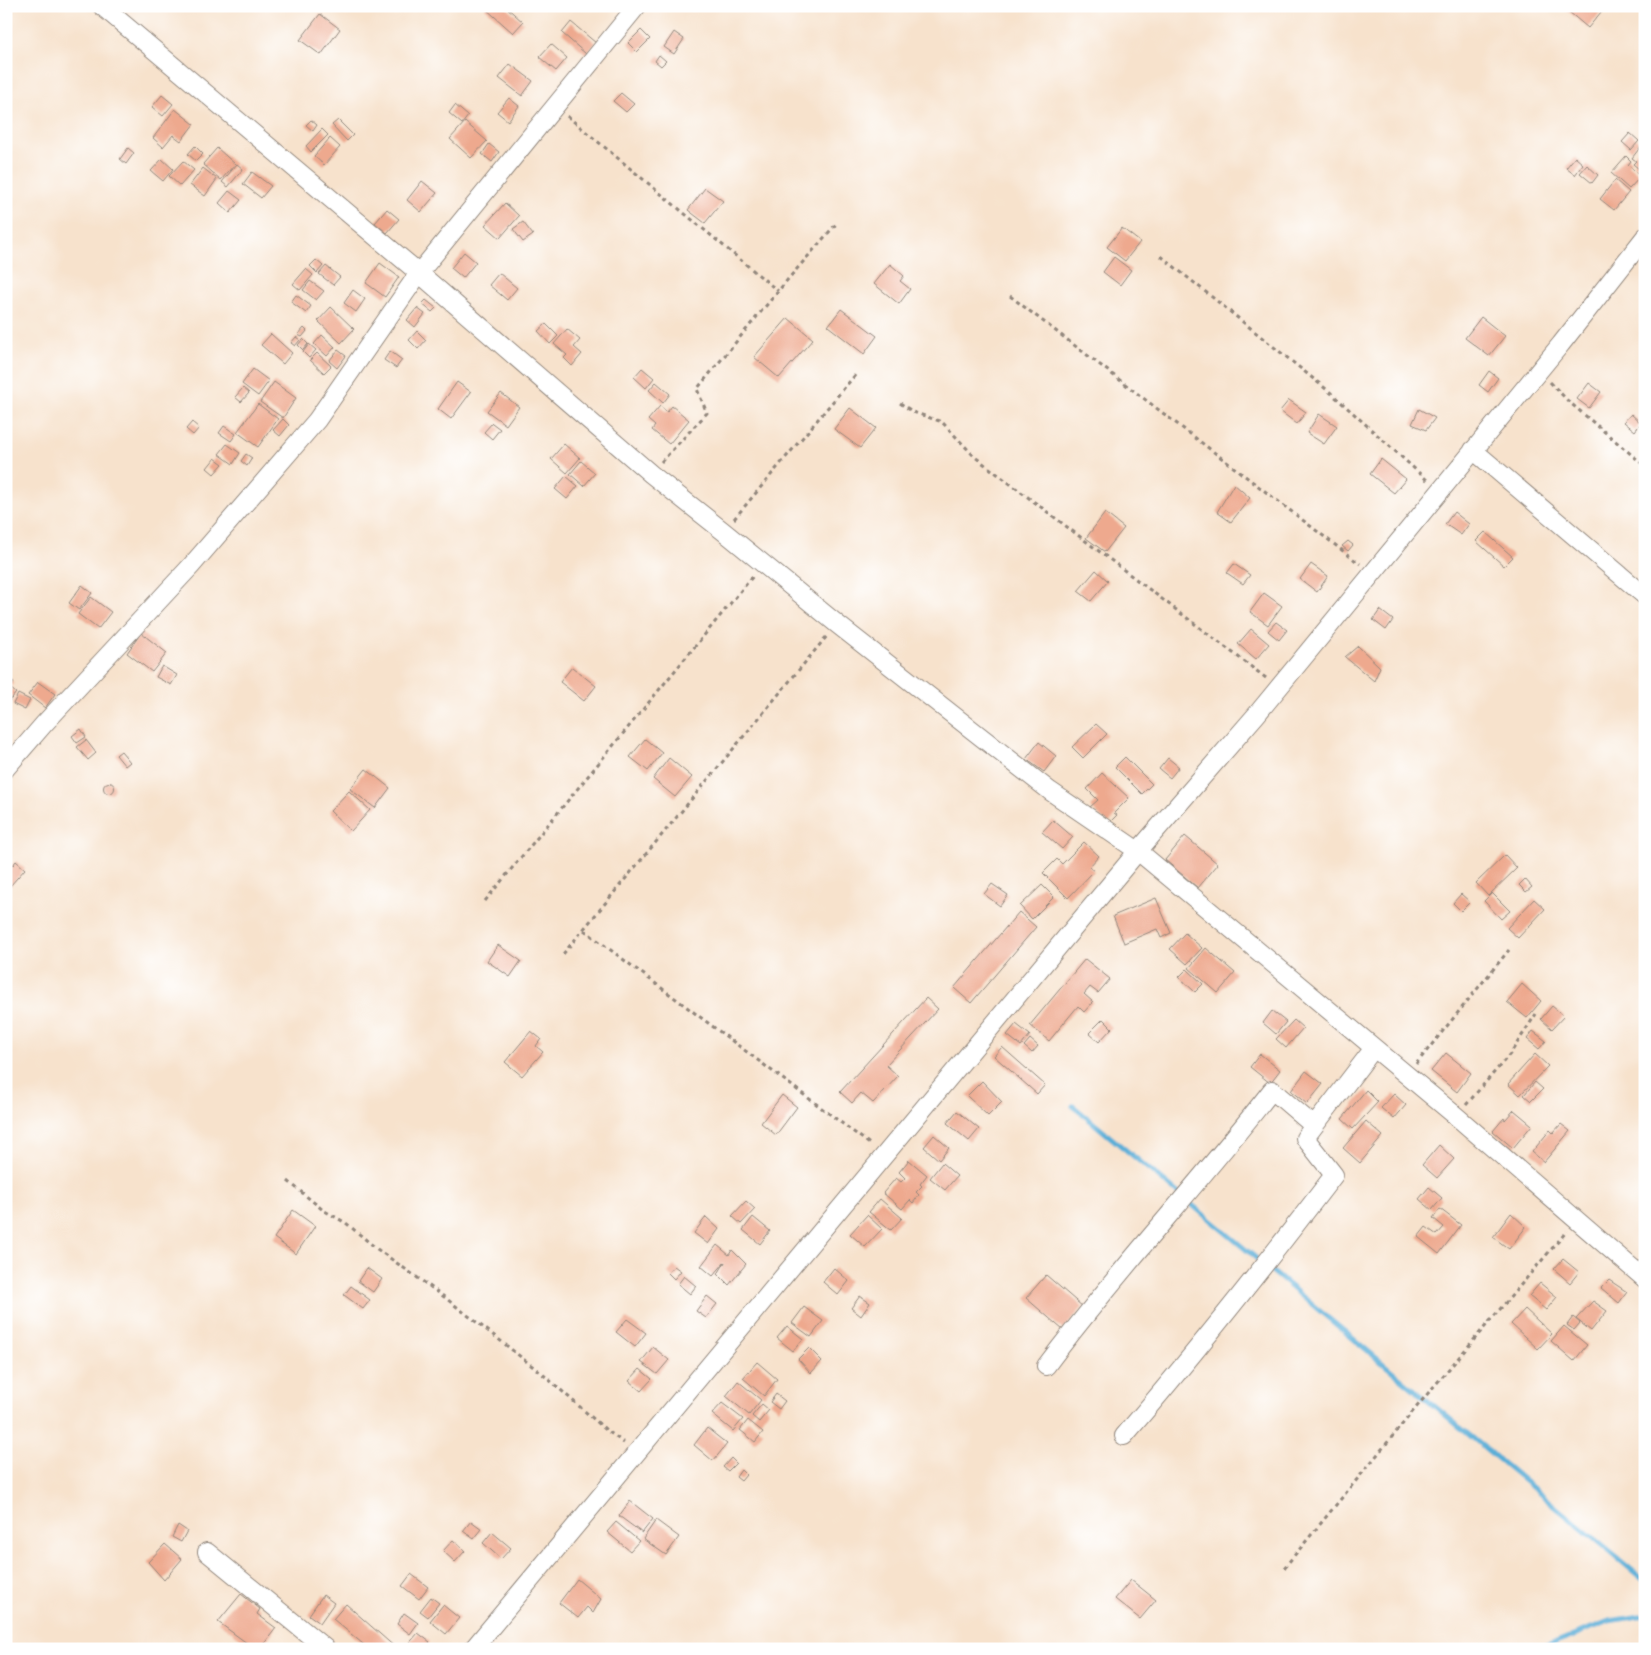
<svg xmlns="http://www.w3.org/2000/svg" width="1651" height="1655" font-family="Pangolin,sans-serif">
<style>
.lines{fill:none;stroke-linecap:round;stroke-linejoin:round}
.stream{stroke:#5caed7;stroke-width:5}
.building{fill:#eea98e}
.minor-casing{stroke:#91867c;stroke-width:20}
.path{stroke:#91867c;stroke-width:3;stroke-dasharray:4 4;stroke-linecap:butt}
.minor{stroke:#fff;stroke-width:18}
</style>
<rect width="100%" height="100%" fill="#fff"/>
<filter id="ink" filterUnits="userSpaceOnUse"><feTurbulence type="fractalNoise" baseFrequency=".02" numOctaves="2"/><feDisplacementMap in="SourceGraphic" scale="10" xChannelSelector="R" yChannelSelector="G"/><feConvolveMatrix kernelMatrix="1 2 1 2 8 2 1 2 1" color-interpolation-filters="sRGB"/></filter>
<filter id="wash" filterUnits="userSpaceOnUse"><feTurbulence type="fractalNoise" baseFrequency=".0096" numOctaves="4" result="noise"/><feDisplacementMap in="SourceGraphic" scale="20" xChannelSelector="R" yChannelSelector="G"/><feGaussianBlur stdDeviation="1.12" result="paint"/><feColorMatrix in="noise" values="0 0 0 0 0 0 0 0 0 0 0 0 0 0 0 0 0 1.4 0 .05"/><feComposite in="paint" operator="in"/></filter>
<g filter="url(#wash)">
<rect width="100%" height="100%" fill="#f7e2cc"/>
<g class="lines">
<path class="stream" d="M 1073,1106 L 1645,1581
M 1538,1649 L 1610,1621 L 1645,1615"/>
</g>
<g id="blocks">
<path class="building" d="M 486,6 L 505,6 L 523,22 L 513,33 L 485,8 Z
M 1562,6 L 1606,6 L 1588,28 Z
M 320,14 L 340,29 L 321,55 L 300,40 Z
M 571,22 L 596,43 L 586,54 L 562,33 Z
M 641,30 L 650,39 L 637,52 L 628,43 Z
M 674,32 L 684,39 L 674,54 L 664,47 Z
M 551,44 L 567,58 L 556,71 L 539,57 Z
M 659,55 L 666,61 L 661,66 L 655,61 Z
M 510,64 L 533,81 L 522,96 L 499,78 Z
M 621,93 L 634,104 L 626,112 L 613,101 Z
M 162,95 L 173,104 L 163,116 L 152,107 Z
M 509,98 L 519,106 L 508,121 L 497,112 Z
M 455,105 L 468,116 L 462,124 L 449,113 Z
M 175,109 L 194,124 L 181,141 L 173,135 L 163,147 L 153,138 Z
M 311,120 L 317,125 L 313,131 L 306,125 Z
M 338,120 L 353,135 L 347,141 L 332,125 Z
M 465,122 L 487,141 L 471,158 L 450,139 Z
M 322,129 L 328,135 L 311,152 L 306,146 Z
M 1630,133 L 1639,141 L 1631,150 L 1622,142 Z
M 330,138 L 340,147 L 324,165 L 314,156 Z
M 489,144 L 499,152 L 492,162 L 482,154 Z
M 1642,145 L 1645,148 L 1645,174 L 1633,164 L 1636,161 L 1632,158 Z
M 195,146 L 203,154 L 196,161 L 188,154 Z
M 128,148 L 134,153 L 126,164 L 120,159 Z
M 217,148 L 235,164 L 221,180 L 203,164 Z
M 1626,156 L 1631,161 L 1628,165 L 1641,176 L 1629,189 L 1611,173 Z
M 1575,157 L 1583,164 L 1575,175 L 1566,168 Z
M 162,159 L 173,169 L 163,181 L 151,171 Z
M 183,161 L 194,170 L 180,186 L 169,176 Z
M 237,164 L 243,169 L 228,187 L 222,182 Z
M 1587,165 L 1598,175 L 1592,183 L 1580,173 Z
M 203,168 L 217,179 L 205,196 L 190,185 Z
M 252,172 L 271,186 L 261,198 L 243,184 Z
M 1615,180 L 1629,192 L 1614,210 L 1600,199 Z
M 422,181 L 437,193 L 421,212 L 407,200 Z
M 705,188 L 723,201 L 705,223 L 688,210 Z
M 229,191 L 241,200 L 230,213 L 219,203 Z
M 505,203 L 519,216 L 500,238 L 485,225 Z
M 387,209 L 399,219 L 387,233 L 375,223 Z
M 523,222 L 533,235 L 523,242 L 513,229 Z
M 1122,228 L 1140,242 L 1125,261 L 1107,247 Z
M 464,252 L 476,262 L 463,278 L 451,268 Z
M 1114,257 L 1131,270 L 1120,285 L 1103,272 Z
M 316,260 L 323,266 L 317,273 L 310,266 Z
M 380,263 L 399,277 L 385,297 L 366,283 Z
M 890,264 L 904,276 L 900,281 L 910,289 L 899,304 L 874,284 Z
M 326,266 L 340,277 L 333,285 L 319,274 Z
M 306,269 L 313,275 L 300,290 L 293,284 Z
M 499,273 L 517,288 L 507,300 L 489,285 Z
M 310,281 L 324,291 L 316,300 L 303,290 Z
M 353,290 L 365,299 L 356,312 L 344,303 Z
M 296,295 L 311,306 L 306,313 L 291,302 Z
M 426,300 L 436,308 L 432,312 L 422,304 Z
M 331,307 L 354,329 L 341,343 L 318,321 Z
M 417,308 L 425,314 L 415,327 L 407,320 Z
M 841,309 L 877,336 L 864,354 L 828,326 Z
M 1481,317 L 1505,336 L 1489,356 L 1465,338 Z
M 788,318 L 813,339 L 779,378 L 754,357 Z
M 546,324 L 558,336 L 550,344 L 538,331 Z
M 304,328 L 307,331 L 302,337 L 298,335 Z
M 567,329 L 580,340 L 574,347 L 582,354 L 572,366 L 564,358 L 567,355 L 554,344 Z
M 417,331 L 426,340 L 418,349 L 409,340 Z
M 271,334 L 292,353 L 283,364 L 261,345 Z
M 322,335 L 335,347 L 327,356 L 314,344 Z
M 296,337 L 300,340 L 295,346 L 291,343 Z
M 303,339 L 308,344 L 303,350 L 298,345 Z
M 309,344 L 316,350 L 309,358 L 303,352 Z
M 338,350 L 346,356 L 337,368 L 329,361 Z
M 390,351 L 402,360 L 396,368 L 384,360 Z
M 317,353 L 331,366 L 324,373 L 310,360 Z
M 642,368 L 654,378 L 646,388 L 634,377 Z
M 253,369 L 269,381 L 258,396 L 242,384 Z
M 1489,371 L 1498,378 L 1488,392 L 1479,385 Z
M 274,382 L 296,398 L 283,418 L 260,402 Z
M 457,382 L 471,392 L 451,419 L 438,409 Z
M 656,382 L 670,394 L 663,403 L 649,390 Z
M 1589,383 L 1601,392 L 1589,408 L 1577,399 Z
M 243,388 L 249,393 L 241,402 L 235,397 Z
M 501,393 L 519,407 L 506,425 L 487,411 Z
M 1289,400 L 1306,412 L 1297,424 L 1280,411 Z
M 258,404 L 278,419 L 258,447 L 237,432 Z
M 660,406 L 667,412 L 672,406 L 689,420 L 669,444 L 652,430 L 655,426 L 648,420 Z
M 850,408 L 876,428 L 860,448 L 834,429 Z
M 1419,409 L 1435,418 L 1426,430 L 1412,424 Z
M 1319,414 L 1337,426 L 1324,444 L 1307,433 Z
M 1631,414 L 1641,423 L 1635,431 L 1624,422 Z
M 283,419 L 289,425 L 280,436 L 273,430 Z
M 192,422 L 199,428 L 193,435 L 186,429 Z
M 492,423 L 500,429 L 492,439 L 484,432 Z
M 224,426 L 236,434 L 231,441 L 219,433 Z
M 227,444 L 240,453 L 233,464 L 219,454 Z
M 564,444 L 580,458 L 567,473 L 551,459 Z
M 246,454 L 252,458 L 247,466 L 241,461 Z
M 215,458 L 223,464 L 214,474 L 207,468 Z
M 1381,459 L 1406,479 L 1394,493 L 1370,474 Z
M 581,461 L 595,473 L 584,486 L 570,474 Z
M 566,476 L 578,486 L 567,499 L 555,489 Z
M 1234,484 L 1250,498 L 1231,522 L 1217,512 Z
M 1454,512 L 1469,524 L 1461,535 L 1445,524 Z
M 1105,513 L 1124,528 L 1105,552 L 1086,538 Z
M 1485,532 L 1513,557 L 1504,566 L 1476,541 Z
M 1348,541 L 1353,545 L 1348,551 L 1342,546 Z
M 1234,564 L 1250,575 L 1243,584 L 1227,573 Z
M 1311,564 L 1328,576 L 1317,592 L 1300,579 Z
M 1096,570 L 1108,581 L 1091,601 L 1078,591 Z
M 82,585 L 92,593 L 79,610 L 69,603 Z
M 1264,593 L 1282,606 L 1268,625 L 1250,612 Z
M 91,597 L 111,612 L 98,629 L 78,614 Z
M 1380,610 L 1393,620 L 1386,630 L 1373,620 Z
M 1276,622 L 1287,630 L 1279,640 L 1268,631 Z
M 1251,629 L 1269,644 L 1256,659 L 1238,644 Z
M 141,633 L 167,653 L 152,672 L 127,653 Z
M 1358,646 L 1380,667 L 1374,681 L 1345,657 Z
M 162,666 L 177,675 L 171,685 L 156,677 Z
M 572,667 L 596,686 L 584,701 L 560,682 Z
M 9,679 L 14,683 L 10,688 L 16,693 L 6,705 L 6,683 Z
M 38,682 L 55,694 L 45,708 L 28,695 Z
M 18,694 L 30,700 L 25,710 L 13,704 Z
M 1096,724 L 1107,734 L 1083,758 L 1072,747 Z
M 81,729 L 86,737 L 77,743 L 72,736 Z
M 645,739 L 662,753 L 648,771 L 630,757 Z
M 86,740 L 96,753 L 88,760 L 77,747 Z
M 1039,742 L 1056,756 L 1044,772 L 1026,759 Z
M 121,751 L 130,762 L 125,766 L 116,755 Z
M 1125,757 L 1152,784 L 1142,794 L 1115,767 Z
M 669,758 L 692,777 L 675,797 L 653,779 Z
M 1168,758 L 1179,767 L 1170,778 L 1159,769 Z
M 366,769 L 390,788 L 375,808 L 350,789 Z
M 1102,773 L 1129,798 L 1114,813 L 1117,815 L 1108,824 L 1090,807 L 1098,800 L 1087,789 Z
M103.5 788a5.5 5.5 0 1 1 11 0a5.5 5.5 0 1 1-11 0Z
M 349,791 L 370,810 L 351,831 L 330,811 Z
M 1053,820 L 1073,837 L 1062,849 L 1042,832 Z
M 1185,836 L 1218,864 L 1198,888 L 1165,860 Z
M 1084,842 L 1099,856 L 1089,867 L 1094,871 L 1068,898 L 1043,873 L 1057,859 L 1062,864 Z
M 1505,855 L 1517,868 L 1488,896 L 1476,883 Z
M 8,860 L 13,865 L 16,861 L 25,869 L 10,886 L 6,883 L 6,862 Z
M 1525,879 L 1532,887 L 1526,892 L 1519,885 Z
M 992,884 L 1008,895 L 1000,906 L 984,894 Z
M 1042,885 L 1054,897 L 1032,919 L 1020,906 Z
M 1492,893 L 1510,911 L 1501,919 L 1484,901 Z
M 1461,894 L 1470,902 L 1461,911 L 1453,903 Z
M 1156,898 L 1171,933 L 1161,938 L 1157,929 L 1124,943 L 1113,916 Z
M 1534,899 L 1545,909 L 1518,938 L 1507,928 Z
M 1019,912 L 1036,927 L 971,1003 L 954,988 Z
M 1185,933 L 1202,948 L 1187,964 L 1170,949 Z
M 498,945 L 521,961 L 510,977 L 487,961 Z
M 1206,948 L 1235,973 L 1218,993 L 1189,968 Z
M 1085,959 L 1110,979 L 1098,993 L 1090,987 L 1084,994 L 1093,1002 L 1084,1012 L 1078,1006 L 1049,1041 L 1030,1025 Z
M 1187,969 L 1203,984 L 1195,992 L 1179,977 Z
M 1522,984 L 1541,1001 L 1527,1018 L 1507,1002 Z
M 926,998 L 938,1009 L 886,1065 L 898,1076 L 873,1103 L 861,1093 L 852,1103 L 840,1092 Z
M 1552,1006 L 1564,1016 L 1552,1029 L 1541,1019 Z
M 1272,1011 L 1286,1022 L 1276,1034 L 1263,1023 Z
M 1103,1019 L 1112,1028 L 1099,1042 L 1089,1033 Z
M 1294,1020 L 1303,1028 L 1286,1048 L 1276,1039 Z
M 1016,1024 L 1030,1035 L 1021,1046 L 1007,1035 Z
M 531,1031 L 541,1039 L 536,1046 L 543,1052 L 522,1076 L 505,1062 Z
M 1533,1031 L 1546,1041 L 1539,1049 L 1527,1039 Z
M 1030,1039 L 1038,1046 L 1032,1053 L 1024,1046 Z
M 1002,1047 L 1045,1085 L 1037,1094 L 994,1056 Z
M 1446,1053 L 1471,1073 L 1457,1092 L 1431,1071 Z
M 1260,1054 L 1280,1070 L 1270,1083 L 1250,1067 Z
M 1535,1054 L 1548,1066 L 1520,1095 L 1508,1084 Z
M 1306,1071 L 1323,1084 L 1307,1104 L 1291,1091 Z
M 982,1081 L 1002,1102 L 988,1116 L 967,1096 Z
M 1535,1082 L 1543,1089 L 1531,1101 L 1524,1095 Z
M 1366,1090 L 1378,1102 L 1353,1129 L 1342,1119 Z
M 1394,1094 L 1406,1105 L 1394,1119 L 1381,1108 Z
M 782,1095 L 797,1107 L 776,1135 L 761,1123 Z
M 1514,1110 L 1532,1125 L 1513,1148 L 1493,1131 L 1504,1118 L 1505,1120 Z
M 957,1111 L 979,1129 L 969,1141 L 947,1123 Z
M 1366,1121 L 1383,1136 L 1360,1163 L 1343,1148 Z
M 1561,1124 L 1570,1131 L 1544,1162 L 1532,1152 L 1550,1130 L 1553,1133 Z
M 934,1135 L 949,1148 L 939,1160 L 924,1147 Z
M 1439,1145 L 1454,1159 L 1437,1178 L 1422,1165 Z
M 909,1160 L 927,1175 L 920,1184 L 922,1186 L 916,1192 L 919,1195 L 913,1203 L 910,1200 L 902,1209 L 883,1193 L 896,1178 L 901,1182 L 905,1178 L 899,1172 Z
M 942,1163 L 957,1176 L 945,1190 L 930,1178 Z
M 1429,1187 L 1442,1198 L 1432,1210 L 1419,1199 Z
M 880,1199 L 902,1218 L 891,1230 L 869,1212 Z
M 746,1201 L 755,1209 L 741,1224 L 732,1216 Z
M 1440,1209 L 1461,1225 L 1439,1254 L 1418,1237 L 1426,1227 L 1437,1235 L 1444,1227 L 1433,1218 Z
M 293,1210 L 315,1226 L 296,1254 L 274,1238 Z
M 1511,1213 L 1526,1227 L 1509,1249 L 1493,1237 Z
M 867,1215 L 882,1229 L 865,1247 L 850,1234 Z
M 706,1217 L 719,1229 L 708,1244 L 694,1233 Z
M 753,1217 L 770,1231 L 760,1244 L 743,1230 Z
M 717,1245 L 729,1255 L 732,1250 L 746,1264 L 729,1285 L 718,1274 L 725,1262 L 713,1276 L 701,1266 Z
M 1563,1259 L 1579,1272 L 1570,1283 L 1554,1269 Z
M 674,1266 L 681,1271 L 674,1279 L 668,1273 Z
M 367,1268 L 382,1279 L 373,1292 L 358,1281 Z
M 834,1268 L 849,1281 L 838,1295 L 823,1282 Z
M 1046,1275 L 1083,1307 L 1063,1330 L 1026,1298 Z
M 684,1276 L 696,1286 L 690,1294 L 678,1284 Z
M 1609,1280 L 1627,1292 L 1619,1303 L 1601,1288 Z
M 1540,1283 L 1557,1297 L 1546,1310 L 1529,1296 Z
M 351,1286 L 370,1300 L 363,1309 L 344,1295 Z
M 707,1296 L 717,1304 L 706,1318 L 696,1311 Z
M 860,1296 L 870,1303 L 861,1316 L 851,1308 Z
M 1593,1301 L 1607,1311 L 1591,1331 L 1576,1319 Z
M 804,1307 L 823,1321 L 811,1337 L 792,1323 Z
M 1525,1309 L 1552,1334 L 1538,1349 L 1511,1324 Z
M 1573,1317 L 1580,1323 L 1574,1330 L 1567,1325 Z
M 627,1319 L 646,1333 L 635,1347 L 616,1332 Z
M 787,1326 L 803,1339 L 793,1351 L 777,1338 Z
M 1564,1326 L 1587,1345 L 1574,1361 L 1551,1341 Z
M 653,1347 L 669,1360 L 657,1374 L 641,1362 Z
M 809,1348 L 822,1361 L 811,1373 L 798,1359 Z
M 757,1362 L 777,1379 L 764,1396 L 743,1378 Z
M 640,1369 L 652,1379 L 641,1391 L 629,1381 Z
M 738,1381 L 761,1400 L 749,1415 L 726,1396 Z
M 776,1394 L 785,1401 L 779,1409 L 770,1402 Z
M 722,1403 L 743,1419 L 733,1431 L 712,1414 Z
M 762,1404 L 769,1410 L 759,1422 L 752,1416 Z
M 748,1420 L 763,1432 L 755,1442 L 740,1430 Z
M 707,1428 L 727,1444 L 713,1461 L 694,1445 Z
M 731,1458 L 736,1463 L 728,1471 L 723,1467 Z
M 741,1470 L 746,1475 L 741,1481 L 736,1477 Z
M 630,1501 L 653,1519 L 642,1533 L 619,1516 Z
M 656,1520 L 679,1537 L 666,1555 L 643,1539 Z
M 471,1521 L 482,1529 L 474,1539 L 463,1531 Z
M 616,1522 L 639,1541 L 630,1551 L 607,1532 Z
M 178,1525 L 187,1531 L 181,1542 L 172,1537 Z
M 492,1532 L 511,1548 L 501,1559 L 483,1543 Z
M 453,1540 L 465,1551 L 455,1562 L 443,1551 Z
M 165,1544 L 182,1559 L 164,1580 L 148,1562 Z
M 411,1574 L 428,1587 L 419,1599 L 402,1586 Z
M 577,1579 L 601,1599 L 593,1613 L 587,1607 L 578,1618 L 559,1603 Z
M 1131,1580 L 1156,1600 L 1140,1619 L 1115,1599 Z
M 241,1594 L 260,1609 L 257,1614 L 276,1628 L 260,1649 L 255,1649 L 218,1622 Z
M 323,1595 L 334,1603 L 320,1623 L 309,1615 Z
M 431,1597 L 439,1603 L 428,1617 L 420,1611 Z
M 346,1604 L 397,1649 L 369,1649 L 333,1619 Z
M 443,1605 L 459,1618 L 446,1634 L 430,1621 Z
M 404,1613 L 418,1623 L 410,1634 L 397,1624 Z
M 418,1633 L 430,1642 L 424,1649 L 409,1649 L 406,1647 Z"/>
</g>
</g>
<g filter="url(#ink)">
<use href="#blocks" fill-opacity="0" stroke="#91867c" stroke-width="1"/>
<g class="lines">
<defs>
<path id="minor" d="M 102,6 L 419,273 L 651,474 L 723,531 L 837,624 L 1050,791 L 1138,851 L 1456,1116 L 1645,1279
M 1473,450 L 1645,596
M 6,768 L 44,724 L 191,566 L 317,420 L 419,273 L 637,6
M 1046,1366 C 1117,1271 1199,1184 1272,1090 L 1314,1126
M 1124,1436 C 1197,1351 1266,1264 1334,1175 L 1305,1138 L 1374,1048
M 207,1552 L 326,1649
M 473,1649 L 1138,851 L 1257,714 L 1561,344 L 1645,237"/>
</defs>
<use href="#minor" class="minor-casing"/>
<path class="path" d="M 567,116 L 778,291
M 1161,256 L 1331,393 L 1428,481
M 1010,296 L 1360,564
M 1550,382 L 1568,401 L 1645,466
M 900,403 L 913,412 L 942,422 L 975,457 L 1266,678
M 661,462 L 707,413 L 697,389 L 789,278 L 837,223
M 734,519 L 856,374
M 485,901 L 753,576
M 584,930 L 871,1145
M 563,954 L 827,636
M 1416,1064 L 1509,950
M 1466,1105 L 1510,1054 L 1536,1014
M 288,1181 L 323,1210 L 346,1223 L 377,1249 L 439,1293 L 497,1338 L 546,1377 L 605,1429 L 624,1443
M 1284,1568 L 1424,1398 L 1567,1231"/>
<use href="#minor" class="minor"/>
</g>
</g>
<rect width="1651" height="1655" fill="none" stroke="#fff" stroke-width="25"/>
</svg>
